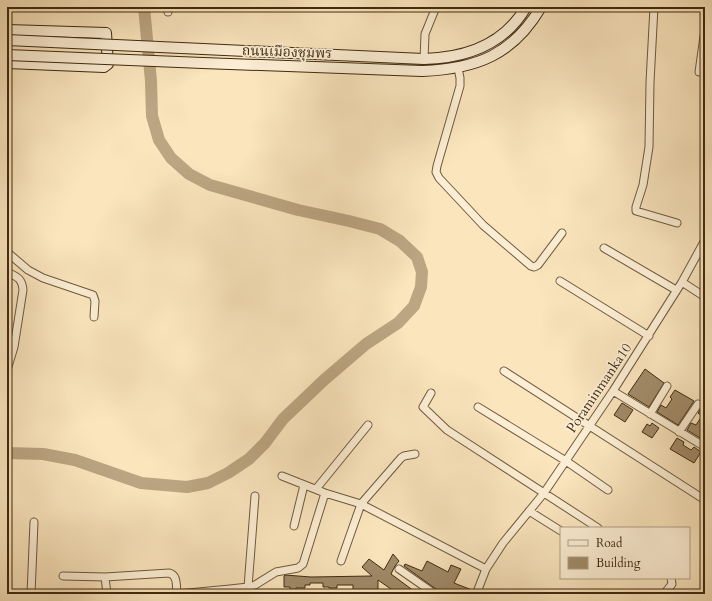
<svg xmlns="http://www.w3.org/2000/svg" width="712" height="601" font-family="Cardo,'Noto Serif Thai',serif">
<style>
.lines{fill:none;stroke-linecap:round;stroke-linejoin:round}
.river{stroke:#bba582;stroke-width:12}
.building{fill:#a18b6a;stroke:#402a10}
.street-casing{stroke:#6e593b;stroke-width:9}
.secondary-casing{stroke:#402a10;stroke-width:12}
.street{stroke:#fceed4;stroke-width:7}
.secondary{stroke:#fceed4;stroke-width:10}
.secondary-bridge-casing{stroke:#402a10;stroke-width:12;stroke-linecap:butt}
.secondary-bridge{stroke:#fceed4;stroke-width:10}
.labels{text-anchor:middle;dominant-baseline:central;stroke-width:3.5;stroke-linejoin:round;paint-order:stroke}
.street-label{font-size:14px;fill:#402a10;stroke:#fceed4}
</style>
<rect width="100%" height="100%" fill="#fae5bd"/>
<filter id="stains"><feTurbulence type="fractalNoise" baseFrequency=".005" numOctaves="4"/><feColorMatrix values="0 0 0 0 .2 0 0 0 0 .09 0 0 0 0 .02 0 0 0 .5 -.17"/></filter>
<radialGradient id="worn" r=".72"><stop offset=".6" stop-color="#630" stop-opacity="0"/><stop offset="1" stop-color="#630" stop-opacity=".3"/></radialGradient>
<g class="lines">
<path class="river" d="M 7,453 L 43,454 L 75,460 L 141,483 L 187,487 L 208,483 L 228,473 L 249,459 L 265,443 L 283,419 L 324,380 L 366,344 L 398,323 L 414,306 L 421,287 L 422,272 L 417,257 L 400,241 L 380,229 L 349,221 L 298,210 L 210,185 L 189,174 L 171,158 L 159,140 L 152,116 L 151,81 L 144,7"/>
</g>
<path class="building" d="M 645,369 L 664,383 L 649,407 L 628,394 Z
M 675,390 L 694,401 L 678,425 L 657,412 L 661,405 L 666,408 L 672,399 L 670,397 Z
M 622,403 L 633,410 L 625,422 L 614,415 Z
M 702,407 L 705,409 L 705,441 L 687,430 L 691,423 L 696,425 L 702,416 L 698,413 Z
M 652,423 L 659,428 L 652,438 L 642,432 L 647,424 L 650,426 Z
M 677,438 L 684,442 L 683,445 L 691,450 L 694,447 L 701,452 L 694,463 L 670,449 Z
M 393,554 L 399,561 L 395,566 L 391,574 L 418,594 L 398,594 L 378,580 L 378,593 L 360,593 L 360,591 L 353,591 L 353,585 L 337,585 L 337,588 L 329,588 L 329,587 L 323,587 L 323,583 L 310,583 L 310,585 L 305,585 L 305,588 L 296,588 L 296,591 L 290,591 L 290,587 L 284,587 L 284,576 L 285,575 L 311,577 L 372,576 L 362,567 L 369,559 L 384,570 Z
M 427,561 L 448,572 L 451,565 L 461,569 L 454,583 L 472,590 L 472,594 L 443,594 L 404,566 L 405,564 L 422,571 Z"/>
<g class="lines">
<defs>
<path id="street" d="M 654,7 L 650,82 L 649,147 L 643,185 L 636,207 L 636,211 L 677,223
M 168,12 L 168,7
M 424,59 L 425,34 L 436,7
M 458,68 L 460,78 L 460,86 L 437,166 L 436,172 L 439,178 L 483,225 L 531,266 L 534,267 L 538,265 L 562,233
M 699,72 L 705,29
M 604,248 L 676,290
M 7,252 L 28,270 L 43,278 L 93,295 L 95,301 L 94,317
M 7,272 C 17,277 22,278 23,290 L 14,347 L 7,370
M 560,281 L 649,336
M 682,282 L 705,297
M 504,371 L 705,500
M 613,391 L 705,447
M 431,393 L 423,407 L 447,430 L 598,528
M 478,407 L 566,461 L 608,490
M 650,414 L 667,386
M 679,432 L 698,404
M 282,476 L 325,493 L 361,504 L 486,569
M 316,489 L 368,425
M 529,511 L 561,531
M 294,526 L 304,485
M 341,561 L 361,504 L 401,458 L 404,456 L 415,454
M 399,569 L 435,594
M 63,576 L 105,577 L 169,573 C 178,575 176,586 177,594 L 230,589 L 248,587 L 255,585 L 276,572 L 298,568 L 303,564 L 325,493
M 105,577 L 107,594
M 248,587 L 255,496
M 31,594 L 34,522
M 480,594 L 477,592 L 486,569 L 503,543 L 544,493 L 613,391 L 682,282 L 705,240
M 664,594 L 672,584 L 671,578"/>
<path id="secondary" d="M 7,30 L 106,33 L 108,64 L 104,67 L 7,63
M 203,49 L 424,59 C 465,58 504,45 526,7
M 203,63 L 422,71 C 476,69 513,55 541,7"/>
</defs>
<use href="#street" class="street-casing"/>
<use href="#secondary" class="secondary-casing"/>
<use href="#street" class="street"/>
<use href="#secondary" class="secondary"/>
<defs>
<path id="secondary-bridge" d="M 7,40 L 203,49
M 7,55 L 203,63"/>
</defs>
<use href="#secondary-bridge" class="secondary-bridge-casing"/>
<use href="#secondary-bridge" class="secondary-bridge"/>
</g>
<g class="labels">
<g class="street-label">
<text transform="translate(287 52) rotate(2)">ถนนเมืองชุมพร</text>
<text transform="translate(599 388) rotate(-56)">Poraminmanka10</text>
</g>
</g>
<rect width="712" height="601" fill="none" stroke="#fae5bd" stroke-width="24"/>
<rect x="8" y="8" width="696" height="585" fill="none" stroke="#402a10" stroke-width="2"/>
<rect x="12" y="12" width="688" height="577" fill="none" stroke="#402a10"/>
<rect x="560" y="527" width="130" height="52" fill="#fceed4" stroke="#b1a086"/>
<rect x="568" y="540" width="20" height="6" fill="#fceed4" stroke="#b1a086"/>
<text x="596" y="547" font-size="12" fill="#402a10">Road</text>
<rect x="568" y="557" width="20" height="12" fill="#a18b6a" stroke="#b1a086"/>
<text x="596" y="567" font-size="12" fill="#402a10">Building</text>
<rect width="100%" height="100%" filter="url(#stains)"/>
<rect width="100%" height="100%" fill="url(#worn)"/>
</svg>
